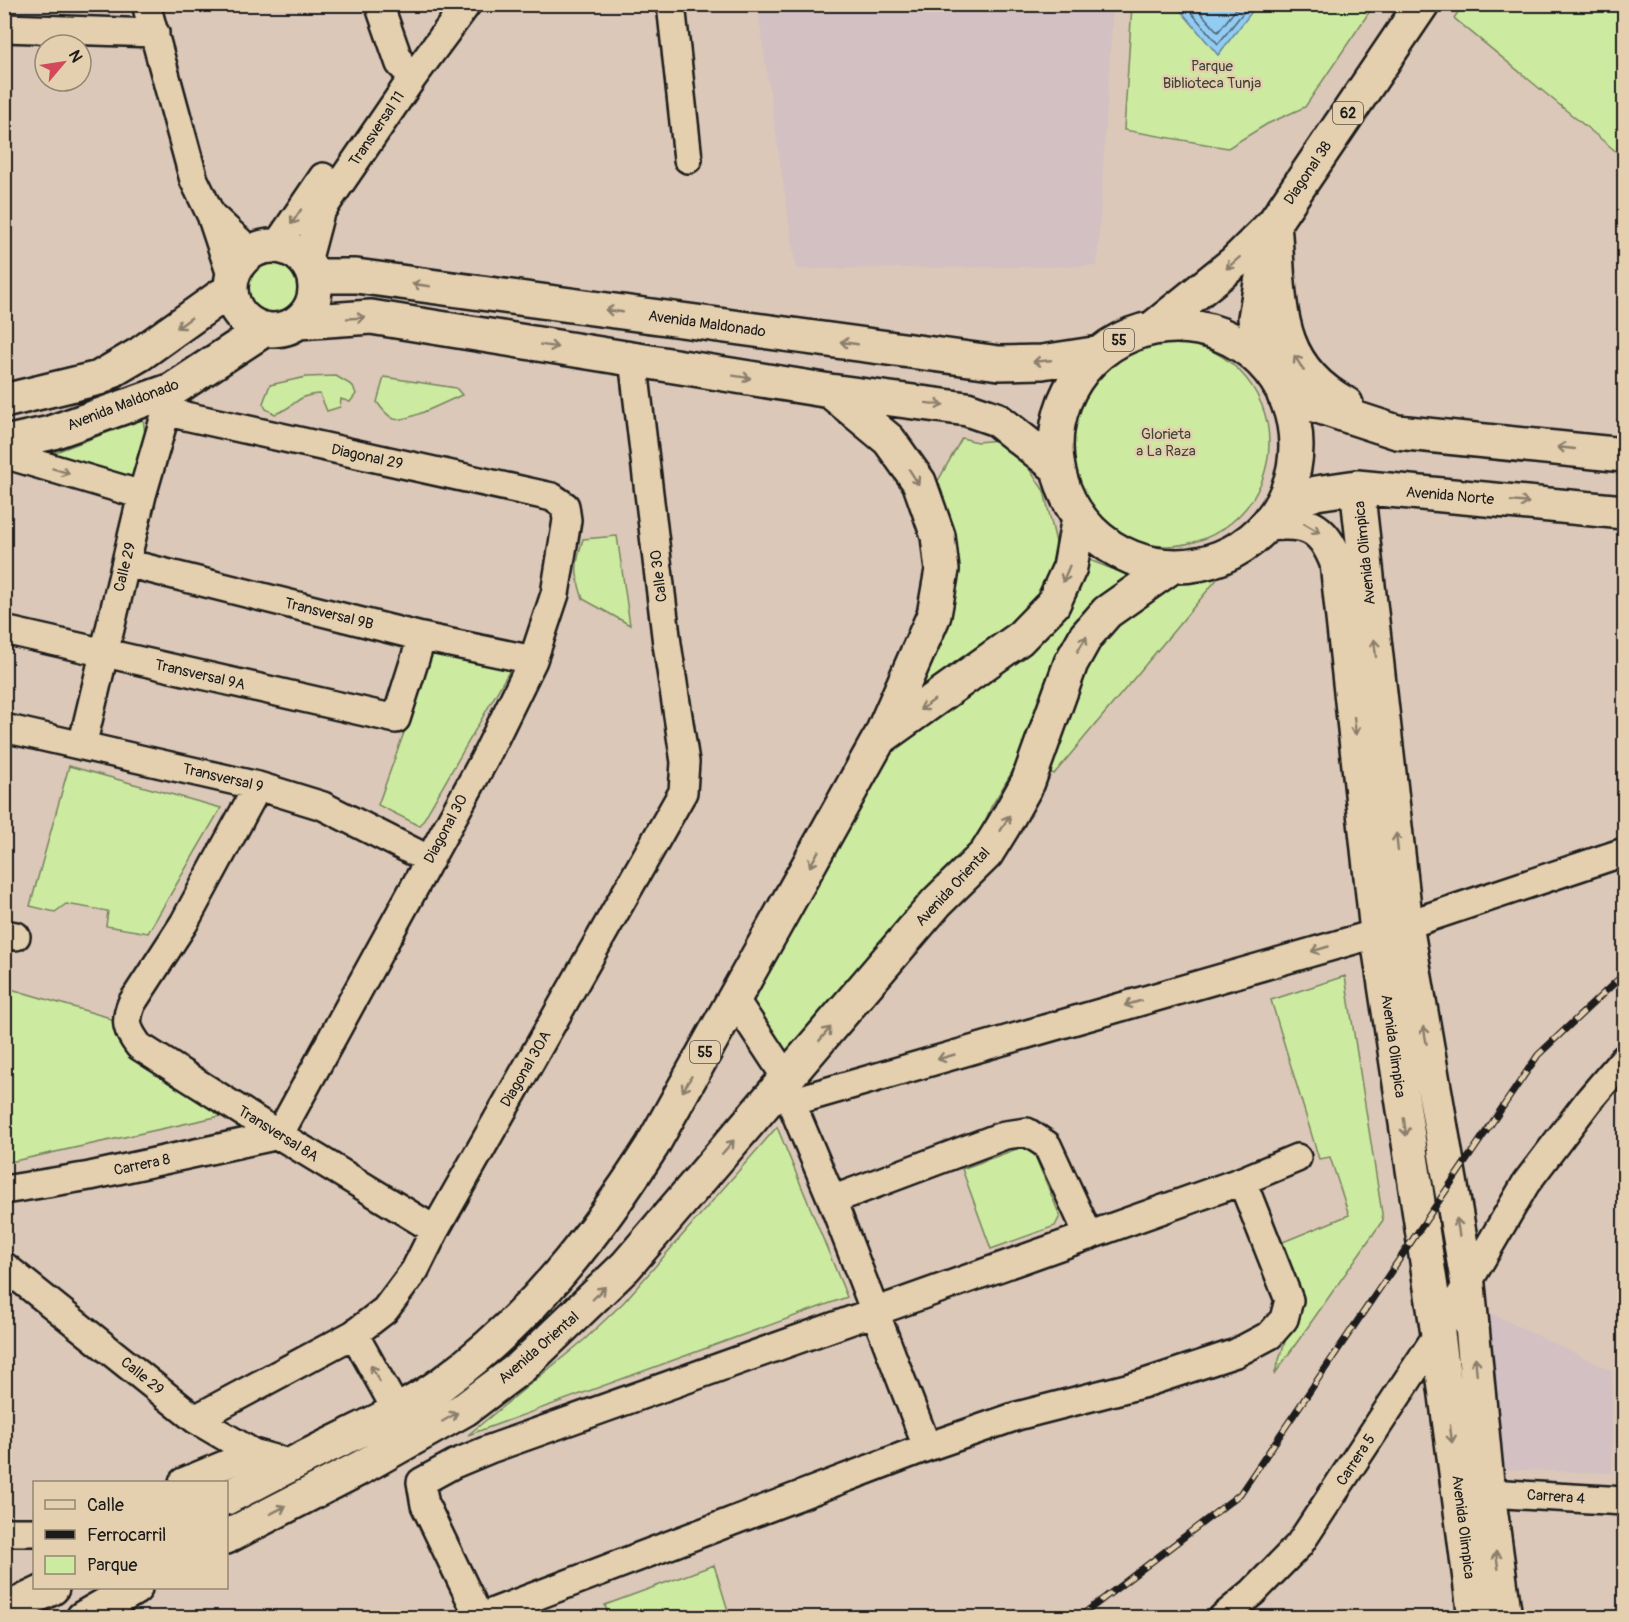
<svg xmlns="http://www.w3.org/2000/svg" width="1629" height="1622" font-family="Pangolin,sans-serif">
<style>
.built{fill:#d2c0c3}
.green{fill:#cdeaa1;stroke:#74835e;stroke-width:1.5}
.water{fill:#93ccf2;stroke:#63869c;stroke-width:1.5}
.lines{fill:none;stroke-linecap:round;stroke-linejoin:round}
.shore{stroke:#4c6272;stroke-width:1.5}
.minor-casing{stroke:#1c1c1c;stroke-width:32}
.major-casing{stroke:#1c1c1c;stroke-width:38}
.minor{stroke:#e4cfae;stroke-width:27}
.major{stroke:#e4cfae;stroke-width:33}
.rail-casing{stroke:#1c1c1c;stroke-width:7}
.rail{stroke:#e4cfae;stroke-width:4.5;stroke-dasharray:14;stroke-linecap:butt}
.oneway{stroke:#8a7e6c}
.labels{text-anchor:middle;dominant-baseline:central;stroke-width:5;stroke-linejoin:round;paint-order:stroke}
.shield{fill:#e4cfae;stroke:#585248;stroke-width:1.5}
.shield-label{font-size:14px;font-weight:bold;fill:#1c1c1c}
.park-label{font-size:15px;fill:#3f4537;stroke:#e4cfae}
.street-label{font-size:15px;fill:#1c1c1c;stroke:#e4cfae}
</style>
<rect width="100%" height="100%" fill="#dcc8b8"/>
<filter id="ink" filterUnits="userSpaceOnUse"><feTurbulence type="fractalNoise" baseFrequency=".0167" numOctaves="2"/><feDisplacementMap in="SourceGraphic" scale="12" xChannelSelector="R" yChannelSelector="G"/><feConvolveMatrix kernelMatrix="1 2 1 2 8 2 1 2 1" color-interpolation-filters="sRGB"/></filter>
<g filter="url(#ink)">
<path class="built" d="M 757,5 L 1113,5 L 1097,266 L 796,269 Z
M 1486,1311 L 1612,1371 L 1612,1473 L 1498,1469 Z"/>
<path class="green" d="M 1132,5 L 1374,5 L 1305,107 L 1267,124 L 1228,148 L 1124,130 Z
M 1463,5 L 1624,5 L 1624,158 L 1454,18 Z
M238 287a35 35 0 1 1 70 0a35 35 0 1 1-70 0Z
M1063 443a103 103 0 1 1 206 0a103 103 0 1 1-206 0Z
M 336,376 L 353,386 L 356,394 L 350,402 L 341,399 L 340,407 L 327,411 L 320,394 C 294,395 297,407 275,414 L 266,409 L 263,403 L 270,385 L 306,377 Z
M 384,377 L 456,388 L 462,395 C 449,400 406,423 394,419 C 388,416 381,408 377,402 Z
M 143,419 L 146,441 L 135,477 L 121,479 L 56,459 L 53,453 Z
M 962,438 L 977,442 L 1000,440 L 1017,451 L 1044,491 L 1058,551 L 1051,582 L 1027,614 L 903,707 L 939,499 L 938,481 Z
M 617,536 L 630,625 L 583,599 C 574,572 575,565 583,539 Z
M 1087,559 L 1130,576 L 1092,606 L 1042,692 L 1024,752 L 991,807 L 973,850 L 789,1062 L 749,1007 L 792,920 L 895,740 L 1036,645 L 1059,622 L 1069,606 Z
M 1223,572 L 1054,774 L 1048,771 L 1096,636 L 1173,580 Z
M 434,649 L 512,666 L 420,826 L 378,805 Z
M 69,766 L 221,808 L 148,933 L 106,926 L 108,911 L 66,904 L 55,912 L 30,906 Z
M 1345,976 L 1383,1220 L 1274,1375 L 1288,1333 L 1278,1244 L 1349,1215 L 1330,1157 L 1319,1159 L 1271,1000 Z
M 4,987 L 107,1017 L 234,1113 L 5,1163 Z
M 777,1127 L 847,1297 L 468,1435 L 584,1340 L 624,1302 Z
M 1025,1146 L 1033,1151 L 1060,1216 L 1055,1226 L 991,1249 L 962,1169 Z
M 714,1565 L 730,1617 L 609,1617 L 605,1605 Z"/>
<path class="water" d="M 1176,5 L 1257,5 L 1218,55 Z"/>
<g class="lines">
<path class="shore" d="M 1184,4 L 1218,44 L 1250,4
M 1193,4 L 1218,32 L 1240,4"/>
<defs>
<path id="minor" d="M 146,4 L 194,180 L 211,215
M 379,4 L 400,64 L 413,77
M 671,4 L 688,159
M 4,28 L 155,33
M 276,246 L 323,177
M 307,262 L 320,213 L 413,77 L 467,4
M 232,278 L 211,215 L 251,252
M 4,454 L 142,495
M 126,563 L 422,637 L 533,660
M 4,630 L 396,719 L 422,637
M 4,728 L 258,786 L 323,806 L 430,860
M 82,746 L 142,495 L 171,395
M 258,786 L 184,923 L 132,1003 C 124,1022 127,1030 139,1046 L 279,1135 L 435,1230
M 4,934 L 16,936
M 735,1000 L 787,1079 L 791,1102 L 832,1200 L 927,1447
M 791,1102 L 1406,925 L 1624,852
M 4,1190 L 90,1176 L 279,1135 L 484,760 L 533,660 L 555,594 L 567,520 L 565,506 L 552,497 L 167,412
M 832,1200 L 1005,1135 L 1027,1132 L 1047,1145 L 1089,1236
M 4,1266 L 195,1419 L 253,1453 L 292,1464
M 354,1334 L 397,1411
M 195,1419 L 354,1334 L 385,1310 L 415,1270 L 435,1230 L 683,792 L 685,762 L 667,644 L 633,359
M 183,1482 L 253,1453
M 1488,1493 L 1624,1501
M 4,1532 L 34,1532
M 479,1617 L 425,1505 L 421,1482 L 454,1464 L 490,1449 L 1242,1181 L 1297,1158
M 478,1618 L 927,1447 L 1017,1416 L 1142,1384 L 1236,1353 L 1270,1335 L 1284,1319 L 1289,1300 L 1242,1181
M 1222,1618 L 1253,1592 L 1299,1545 L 1438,1334 L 1526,1183 L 1589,1100 L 1624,1059"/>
<path id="major" d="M 1274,223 C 1281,297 1270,363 1346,404
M231 288a42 42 0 1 1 84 0a42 42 0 1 1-84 0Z
M 314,276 L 356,276 L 999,363 L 1042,362 L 1100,353
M 298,322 L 371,317 L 830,391 L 967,409 L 996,419 L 1058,468
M1056 446a120 120 0 1 1 240 0a120 120 0 1 1-240 0Z
M 1153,328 L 1235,262 L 1274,223 L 1422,4
M 1264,364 L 1255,318 L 1266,254
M 830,391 L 889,440 L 919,482 L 938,536 L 942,570 L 934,615 L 880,738
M 1284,395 L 1397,432 L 1624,455
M 4,401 L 99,378 L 140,354 L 231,289
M 4,443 L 50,433 L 172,390 L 265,329
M 1357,487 L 1406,925 L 1468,1285 L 1488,1493 L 1505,1618
M 1279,508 L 1316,493 L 1357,487 L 1624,512
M 1268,524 C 1307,520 1323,526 1337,563 L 1377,932 L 1438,1334 L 1475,1618
M 226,1498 C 267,1477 307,1456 348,1436 C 380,1420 414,1404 443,1383 C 531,1318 594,1237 652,1146 L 879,739 L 1019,639 L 1053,604 L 1070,567 L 1079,517
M 226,1537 L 362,1467 L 465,1409 L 521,1367 L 626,1266 L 937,902 L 986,854 L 1004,825 L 1028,782 L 1071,663 L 1086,636 L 1107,612 L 1171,567
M 4,1611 L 52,1588
M 83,1618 L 135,1588"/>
</defs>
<use href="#minor" class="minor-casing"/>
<use href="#major" class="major-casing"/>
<use href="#minor" class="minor"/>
<use href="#major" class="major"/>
<defs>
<path id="rail" d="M 1078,1618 L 1240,1494 L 1538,1055 L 1624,974"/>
</defs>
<use href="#rail" class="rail-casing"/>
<use href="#rail" class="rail"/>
</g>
<defs><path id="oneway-shaft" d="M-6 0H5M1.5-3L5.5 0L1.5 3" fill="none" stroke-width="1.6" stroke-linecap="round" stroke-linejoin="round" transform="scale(1.5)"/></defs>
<g class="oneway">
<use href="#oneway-shaft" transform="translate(296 217) rotate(124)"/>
<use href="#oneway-shaft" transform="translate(1233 263) rotate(139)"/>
<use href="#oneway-shaft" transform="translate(421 285) rotate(-172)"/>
<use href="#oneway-shaft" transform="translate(614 311) rotate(-172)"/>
<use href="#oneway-shaft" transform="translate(356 318) rotate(-3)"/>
<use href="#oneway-shaft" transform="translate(184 323) rotate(144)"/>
<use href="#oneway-shaft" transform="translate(849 343) rotate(-172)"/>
<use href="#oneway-shaft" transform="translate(549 346) rotate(9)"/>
<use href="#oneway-shaft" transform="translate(1042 361) rotate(175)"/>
<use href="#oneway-shaft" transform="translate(1299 363) rotate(-122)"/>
<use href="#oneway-shaft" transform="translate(742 377) rotate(9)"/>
<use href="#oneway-shaft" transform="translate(935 404) rotate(7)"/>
<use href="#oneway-shaft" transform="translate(1566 448) rotate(-174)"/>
<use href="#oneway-shaft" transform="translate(61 471) rotate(17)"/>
<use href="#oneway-shaft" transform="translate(914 477) rotate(57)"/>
<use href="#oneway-shaft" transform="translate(1520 502) rotate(5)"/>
<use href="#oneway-shaft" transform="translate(1312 528) rotate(30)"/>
<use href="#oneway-shaft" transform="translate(1066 574) rotate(113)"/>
<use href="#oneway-shaft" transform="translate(1082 644) rotate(-59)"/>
<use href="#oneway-shaft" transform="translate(1375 648) rotate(-96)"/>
<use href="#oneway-shaft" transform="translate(927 705) rotate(144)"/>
<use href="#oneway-shaft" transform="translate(1355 726) rotate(84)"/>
<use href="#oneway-shaft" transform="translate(1005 823) rotate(-60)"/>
<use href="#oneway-shaft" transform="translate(1397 842) rotate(-96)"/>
<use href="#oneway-shaft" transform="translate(814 859) rotate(119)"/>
<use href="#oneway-shaft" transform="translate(1320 949) rotate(164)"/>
<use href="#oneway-shaft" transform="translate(1133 1003) rotate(164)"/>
<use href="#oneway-shaft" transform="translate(825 1034) rotate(-50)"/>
<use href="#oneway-shaft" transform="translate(1425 1035) rotate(-100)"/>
<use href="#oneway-shaft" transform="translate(946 1057) rotate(164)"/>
<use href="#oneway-shaft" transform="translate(687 1084) rotate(120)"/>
<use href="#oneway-shaft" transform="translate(1405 1127) rotate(82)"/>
<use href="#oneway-shaft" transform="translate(728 1147) rotate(-49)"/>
<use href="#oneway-shaft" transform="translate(1458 1227) rotate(-99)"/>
<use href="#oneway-shaft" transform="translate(599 1293) rotate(-46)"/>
<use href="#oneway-shaft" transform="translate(1476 1366) rotate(-95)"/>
<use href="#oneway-shaft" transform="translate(375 1373) rotate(-118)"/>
<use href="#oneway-shaft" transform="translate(450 1417) rotate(-30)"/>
<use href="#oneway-shaft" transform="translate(1451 1434) rotate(83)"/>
<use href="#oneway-shaft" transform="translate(278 1510) rotate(-27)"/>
<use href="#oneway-shaft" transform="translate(1497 1560) rotate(-98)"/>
</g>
</g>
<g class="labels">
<g class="shield">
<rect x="1333" y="102" width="30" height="22" rx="4.5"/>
<rect x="1104" y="329" width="30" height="22" rx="4.5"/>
<rect x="690" y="1041" width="30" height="22" rx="4.5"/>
</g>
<g class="shield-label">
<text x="1348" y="113">62</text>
<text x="1119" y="340">55</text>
<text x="705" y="1052">55</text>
</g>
<g class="park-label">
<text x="1212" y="66">Parque<tspan x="1212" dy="17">Biblioteca Tunja</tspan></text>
<text x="1166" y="434">Glorieta<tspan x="1166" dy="17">a La Raza</tspan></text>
</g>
<g class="street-label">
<text transform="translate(377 129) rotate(-56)">Transversal 11</text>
<text transform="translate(1308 173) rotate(-56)">Diagonal 38</text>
<text transform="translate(707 324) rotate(8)">Avenida Maldonado</text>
<text transform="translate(123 405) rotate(-21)">Avenida Maldonado</text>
<text transform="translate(367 457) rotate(12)">Diagonal 29</text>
<text transform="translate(1450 496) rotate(5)">Avenida Norte</text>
<text transform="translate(1365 553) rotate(-96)">Avenida Olimpica</text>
<text transform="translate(125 567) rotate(-76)">Calle 29</text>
<text transform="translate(659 576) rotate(-97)">Calle 30</text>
<text transform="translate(329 614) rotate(14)">Transversal 9B</text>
<text transform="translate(200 675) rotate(13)">Transversal 9A</text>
<text transform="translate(223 778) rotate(13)">Transversal 9</text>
<text transform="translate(446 829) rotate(-62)">Diagonal 30</text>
<text transform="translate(953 887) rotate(-47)">Avenida Oriental</text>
<text transform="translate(1393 1046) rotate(82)">Avenida Olimpica</text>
<text transform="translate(526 1069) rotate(-60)">Diagonal 30A</text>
<text transform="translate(278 1134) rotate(32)">Transversal 8A</text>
<text transform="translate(142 1165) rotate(-12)">Carrera 8</text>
<text transform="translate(539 1348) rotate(-41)">Avenida Oriental</text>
<text transform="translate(142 1376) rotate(39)">Calle 29</text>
<text transform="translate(1356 1460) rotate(-57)">Carrera 5</text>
<text transform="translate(1556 1497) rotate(4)">Carrera 4</text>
<text transform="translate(1463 1527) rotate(83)">Avenida Olimpica</text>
</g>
</g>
<rect width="1629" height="1622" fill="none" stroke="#e4cfae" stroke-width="24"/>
<rect x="12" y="12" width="1605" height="1598" fill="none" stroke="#1c1c1c" stroke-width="2" filter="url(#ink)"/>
<rect x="33" y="1481" width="195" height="108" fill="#e4cfae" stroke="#948774" stroke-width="1.5"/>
<rect x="45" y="1500" width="30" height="9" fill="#e4cfae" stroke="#948774" stroke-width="1.5"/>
<text x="87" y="1511" font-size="18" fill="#1c1c1c">Calle</text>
<rect x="45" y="1530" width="30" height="9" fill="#1c1c1c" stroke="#948774" stroke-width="1.5"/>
<text x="87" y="1541" font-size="18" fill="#1c1c1c">Ferrocarril</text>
<rect x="45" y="1556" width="30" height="18" fill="#cdeaa1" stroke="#948774" stroke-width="1.5"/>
<text x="87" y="1571" font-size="18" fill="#1c1c1c">Parque</text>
<g transform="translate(63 63) rotate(61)"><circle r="28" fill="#e4cfae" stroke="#948774" stroke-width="1.5"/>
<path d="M0-4.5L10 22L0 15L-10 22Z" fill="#d1495b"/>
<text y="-9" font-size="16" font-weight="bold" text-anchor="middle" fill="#1c1c1c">N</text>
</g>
</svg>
